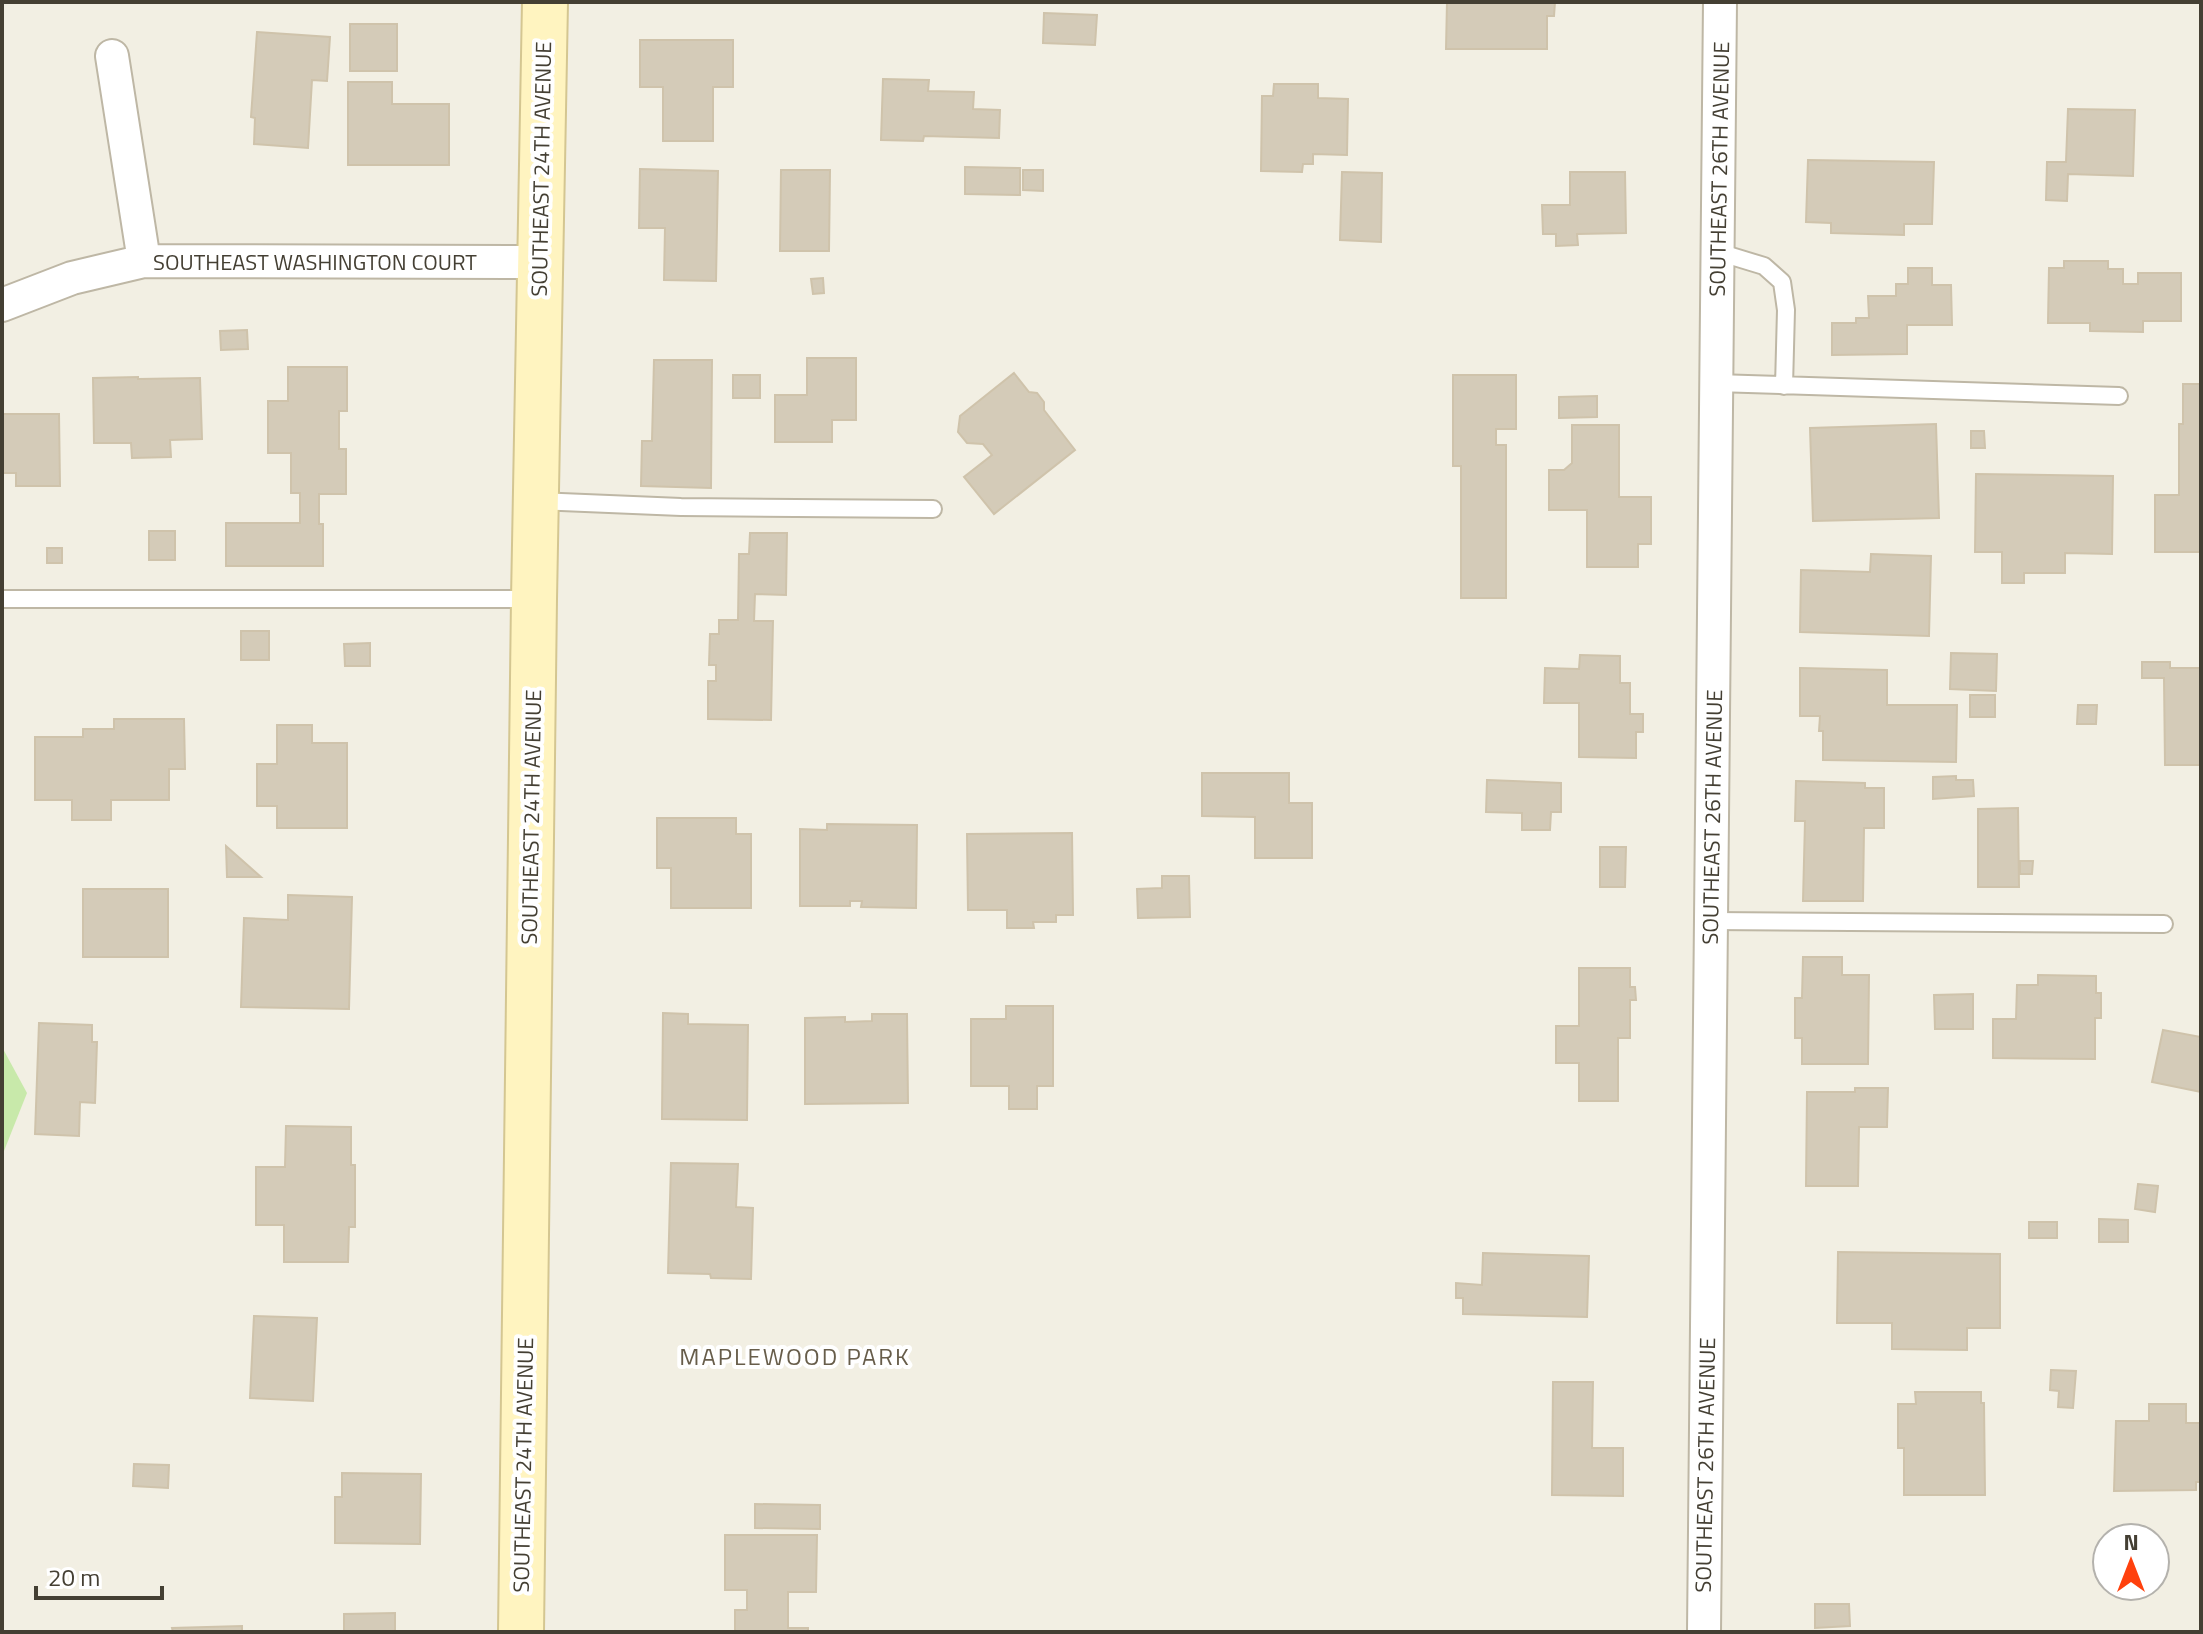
<svg xmlns="http://www.w3.org/2000/svg" width="2203" height="1634" font-family="'Titillium Web',sans-serif">
<style>
.green{fill:#c8e9aa}
.building{fill:#d4cbb8;stroke:#cfc3ab;stroke-width:2}
.lines{fill:none;stroke-linecap:round;stroke-linejoin:round}
.lane-casing{stroke:#beb7a5;stroke-width:20}
.street-casing{stroke:#beb7a5;stroke-width:36}
.secondary-casing{stroke:#d4c691;stroke-width:48}
.lane{stroke:#fff;stroke-width:16}
.street{stroke:#fff;stroke-width:32}
.secondary{stroke:#fff4c0;stroke-width:44}
.labels{text-anchor:middle;dominant-baseline:central;stroke-width:8;stroke-linejoin:round;paint-order:stroke}
.street-label{font-size:22px;fill:#443f33;stroke:#fff}
.neighbourhood-label{font-size:24px;letter-spacing:2px;fill:#675d4a;stroke:#fff}
</style>
<rect width="100%" height="100%" fill="#f2efe3"/>
<path class="green" d="M 2,1047 L 27,1093 L 2,1156 Z"/>
<path class="building" d="M 1447,2 L 1555,2 L 1554,16 L 1547,16 L 1547,49 L 1446,49 Z
M 1044,13 L 1097,15 L 1095,45 L 1043,43 Z
M 350,24 L 397,24 L 397,71 L 350,71 Z
M 257,32 L 330,37 L 327,81 L 312,80 L 308,148 L 254,144 L 255,118 L 251,117 Z
M 640,40 L 733,40 L 733,87 L 713,87 L 713,141 L 663,141 L 663,87 L 640,87 Z
M 883,79 L 929,80 L 928,91 L 974,92 L 973,109 L 1000,110 L 999,138 L 924,136 L 923,141 L 881,140 Z
M 348,82 L 392,82 L 392,104 L 449,104 L 449,165 L 348,165 Z
M 1274,84 L 1318,84 L 1318,98 L 1348,99 L 1347,155 L 1313,154 L 1313,164 L 1303,164 L 1302,172 L 1261,171 L 1262,96 L 1273,96 Z
M 2068,109 L 2135,110 L 2133,176 L 2068,174 L 2067,201 L 2046,200 L 2047,162 L 2066,162 Z
M 1808,160 L 1934,162 L 1932,224 L 1904,224 L 1904,235 L 1831,233 L 1831,223 L 1806,222 Z
M 965,167 L 1020,168 L 1020,195 L 965,194 Z
M 640,169 L 718,171 L 716,281 L 664,280 L 665,228 L 639,228 Z
M 781,170 L 830,170 L 829,251 L 780,251 Z
M 1023,170 L 1043,170 L 1043,191 L 1023,190 Z
M 1342,172 L 1382,173 L 1381,242 L 1340,240 Z
M 1570,172 L 1625,172 L 1626,233 L 1577,234 L 1578,245 L 1556,246 L 1556,234 L 1543,234 L 1542,205 L 1570,205 Z
M 2064,261 L 2108,261 L 2108,269 L 2123,269 L 2123,284 L 2138,284 L 2138,273 L 2181,273 L 2181,321 L 2143,321 L 2143,332 L 2090,331 L 2090,323 L 2048,323 L 2049,268 L 2064,268 Z
M 1908,268 L 1932,268 L 1932,285 L 1951,285 L 1952,325 L 1907,325 L 1907,354 L 1832,355 L 1832,323 L 1856,323 L 1856,318 L 1869,318 L 1868,296 L 1896,296 L 1896,284 L 1908,284 Z
M 823,278 L 824,293 L 813,294 L 811,279 Z
M 247,330 L 248,349 L 221,350 L 220,331 Z
M 807,358 L 856,358 L 856,420 L 832,420 L 832,442 L 775,442 L 775,395 L 807,395 Z
M 654,360 L 712,360 L 711,488 L 641,486 L 642,441 L 652,441 Z
M 288,367 L 347,367 L 347,411 L 339,411 L 339,449 L 346,449 L 346,494 L 319,494 L 319,524 L 323,524 L 323,566 L 226,566 L 226,523 L 300,523 L 300,493 L 291,493 L 291,453 L 268,453 L 268,401 L 288,401 Z
M 1014,373 L 1029,392 L 1037,393 L 1044,402 L 1044,410 L 1075,450 L 994,514 L 964,477 L 992,455 L 983,444 L 967,443 L 958,432 L 960,416 Z
M 733,375 L 760,375 L 760,398 L 733,398 Z
M 1453,375 L 1516,375 L 1516,429 L 1496,429 L 1496,445 L 1506,445 L 1506,598 L 1461,598 L 1461,466 L 1453,466 Z
M 138,377 L 138,379 L 200,378 L 202,439 L 170,440 L 171,457 L 132,458 L 131,443 L 94,443 L 93,378 Z
M 2183,384 L 2201,384 L 2201,552 L 2155,552 L 2155,495 L 2179,495 L 2179,424 L 2183,424 Z
M 1597,396 L 1597,417 L 1559,418 L 1559,397 Z
M 2,414 L 59,414 L 60,486 L 16,486 L 16,473 L 2,473 Z
M 1936,424 L 1939,518 L 1813,521 L 1810,428 Z
M 1572,425 L 1619,425 L 1619,497 L 1651,497 L 1651,544 L 1638,544 L 1638,567 L 1587,567 L 1587,510 L 1549,510 L 1549,470 L 1564,470 L 1572,463 Z
M 1971,431 L 1984,431 L 1985,448 L 1971,448 Z
M 1976,474 L 2113,476 L 2112,554 L 2065,553 L 2065,573 L 2024,573 L 2024,583 L 2002,583 L 2002,552 L 1975,552 Z
M 149,531 L 175,531 L 175,560 L 149,560 Z
M 750,533 L 787,533 L 786,595 L 755,594 L 754,621 L 773,621 L 771,720 L 708,719 L 708,681 L 716,681 L 716,665 L 709,665 L 710,634 L 719,634 L 719,620 L 738,620 L 739,554 L 749,554 Z
M 47,548 L 62,548 L 62,563 L 47,563 Z
M 1871,554 L 1931,556 L 1929,636 L 1800,632 L 1801,570 L 1870,572 Z
M 241,631 L 269,631 L 269,660 L 241,660 Z
M 370,643 L 370,666 L 345,666 L 344,644 Z
M 1951,653 L 1997,654 L 1996,691 L 1950,689 Z
M 1580,655 L 1620,656 L 1620,683 L 1630,683 L 1630,714 L 1643,714 L 1643,732 L 1636,732 L 1636,758 L 1579,757 L 1579,703 L 1544,703 L 1545,668 L 1579,669 Z
M 2142,662 L 2170,662 L 2170,668 L 2201,668 L 2201,765 L 2165,765 L 2164,678 L 2142,678 Z
M 1800,668 L 1887,670 L 1887,705 L 1957,705 L 1956,762 L 1823,760 L 1823,731 L 1819,731 L 1820,716 L 1800,716 Z
M 1970,695 L 1995,695 L 1995,717 L 1970,717 Z
M 2078,705 L 2097,705 L 2096,724 L 2077,724 Z
M 114,719 L 184,719 L 185,769 L 169,769 L 169,800 L 111,800 L 111,820 L 72,820 L 72,800 L 35,800 L 35,737 L 83,737 L 83,729 L 114,729 Z
M 277,725 L 312,725 L 312,743 L 347,743 L 347,828 L 277,828 L 277,806 L 257,806 L 257,764 L 277,764 Z
M 1202,773 L 1289,773 L 1289,803 L 1312,803 L 1312,858 L 1255,858 L 1255,817 L 1202,816 Z
M 1956,776 L 1956,780 L 1973,780 L 1974,796 L 1933,799 L 1933,777 Z
M 1487,780 L 1561,783 L 1561,812 L 1551,812 L 1550,830 L 1522,830 L 1522,813 L 1486,812 Z
M 1796,781 L 1865,783 L 1865,788 L 1884,788 L 1884,828 L 1864,828 L 1863,901 L 1803,901 L 1805,821 L 1795,821 Z
M 2018,808 L 2019,887 L 1978,887 L 1978,809 Z
M 657,818 L 736,818 L 736,834 L 751,834 L 751,908 L 671,908 L 671,868 L 657,868 Z
M 827,824 L 917,825 L 916,908 L 861,907 L 862,901 L 850,901 L 850,906 L 800,906 L 800,829 L 827,830 Z
M 1072,833 L 1073,915 L 1056,915 L 1056,922 L 1033,922 L 1034,928 L 1007,928 L 1007,910 L 968,910 L 967,834 Z
M 226,846 L 261,877 L 227,877 Z
M 1600,847 L 1626,847 L 1625,887 L 1600,887 Z
M 2020,861 L 2033,861 L 2032,874 L 2020,874 Z
M 1162,876 L 1189,876 L 1190,917 L 1138,918 L 1137,889 L 1162,888 Z
M 83,889 L 168,889 L 168,957 L 83,957 Z
M 288,895 L 352,897 L 349,1009 L 241,1007 L 244,918 L 288,920 Z
M 1803,957 L 1842,957 L 1842,975 L 1869,975 L 1868,1064 L 1802,1064 L 1802,1038 L 1795,1038 L 1795,998 L 1802,998 Z
M 1579,968 L 1630,968 L 1630,987 L 1635,987 L 1636,1000 L 1630,1000 L 1630,1038 L 1618,1038 L 1618,1101 L 1579,1101 L 1579,1063 L 1556,1063 L 1556,1026 L 1579,1026 Z
M 2038,975 L 2096,976 L 2096,993 L 2101,993 L 2101,1018 L 2095,1018 L 2095,1059 L 1993,1058 L 1993,1019 L 2016,1019 L 2017,985 L 2038,985 Z
M 1973,994 L 1973,1029 L 1935,1029 L 1934,995 Z
M 1006,1006 L 1053,1006 L 1053,1086 L 1037,1086 L 1037,1109 L 1009,1109 L 1009,1086 L 971,1086 L 971,1019 L 1006,1019 Z
M 663,1013 L 688,1014 L 688,1024 L 748,1025 L 747,1120 L 662,1119 Z
M 872,1014 L 907,1014 L 908,1103 L 805,1104 L 805,1018 L 845,1017 L 845,1022 L 872,1021 Z
M 39,1023 L 92,1025 L 92,1042 L 97,1042 L 95,1103 L 80,1102 L 79,1136 L 35,1134 Z
M 2163,1030 L 2201,1037 L 2201,1092 L 2152,1082 Z
M 1855,1088 L 1888,1088 L 1887,1127 L 1859,1127 L 1858,1186 L 1806,1186 L 1807,1092 L 1855,1092 Z
M 286,1126 L 351,1127 L 351,1165 L 355,1165 L 355,1227 L 349,1227 L 348,1262 L 284,1262 L 284,1225 L 256,1225 L 256,1167 L 285,1167 Z
M 671,1163 L 738,1164 L 736,1207 L 753,1208 L 751,1279 L 711,1278 L 710,1274 L 668,1273 Z
M 2138,1184 L 2158,1186 L 2155,1212 L 2135,1209 Z
M 2099,1219 L 2128,1220 L 2128,1242 L 2099,1242 Z
M 2029,1222 L 2057,1222 L 2057,1238 L 2029,1238 Z
M 1838,1252 L 2000,1254 L 2000,1328 L 1967,1328 L 1967,1350 L 1892,1349 L 1892,1323 L 1837,1323 Z
M 1483,1253 L 1589,1256 L 1587,1317 L 1463,1314 L 1463,1298 L 1456,1298 L 1456,1283 L 1482,1285 Z
M 254,1316 L 317,1318 L 313,1401 L 250,1398 Z
M 2051,1370 L 2076,1371 L 2073,1408 L 2058,1407 L 2059,1391 L 2050,1390 Z
M 1553,1382 L 1593,1382 L 1592,1448 L 1623,1448 L 1623,1496 L 1552,1495 Z
M 1915,1392 L 1981,1392 L 1981,1403 L 1984,1403 L 1985,1495 L 1904,1495 L 1904,1448 L 1898,1448 L 1898,1404 L 1916,1404 Z
M 2149,1404 L 2186,1404 L 2186,1423 L 2201,1423 L 2201,1482 L 2196,1482 L 2196,1490 L 2114,1491 L 2116,1421 L 2149,1421 Z
M 134,1464 L 169,1465 L 168,1488 L 133,1486 Z
M 342,1473 L 421,1474 L 420,1544 L 335,1543 L 335,1497 L 342,1497 Z
M 755,1504 L 820,1505 L 820,1529 L 755,1528 Z
M 725,1535 L 817,1535 L 816,1592 L 788,1592 L 788,1628 L 808,1628 L 808,1632 L 735,1632 L 735,1610 L 747,1610 L 747,1590 L 725,1590 Z
M 1815,1604 L 1849,1604 L 1850,1626 L 1815,1628 Z
M 395,1613 L 395,1632 L 344,1632 L 344,1614 Z
M 242,1626 L 242,1632 L 173,1632 L 172,1628 Z"/>
<g class="lines">
<defs>
<path id="lane" d="M 1718,252 L 1764,266 L 1782,282 L 1786,310 L 1784,386
M 1716,383 L 2119,396
M 537,501 L 681,507 L 933,509
M 2,599 L 532,599
M 1711,921 L 2164,924"/>
<path id="street" d="M 112,56 L 144,261
M 2,305 L 72,278 L 144,261 L 539,262
M 1704,1632 L 1720,2"/>
<path id="secondary" d="M 521,1632 L 534,599 L 545,2"/>
</defs>
<use href="#lane" class="lane-casing"/>
<use href="#street" class="street-casing"/>
<use href="#secondary" class="secondary-casing"/>
<use href="#lane" class="lane"/>
<use href="#street" class="street"/>
<use href="#secondary" class="secondary"/>
</g>
<g class="labels">
<g class="street-label">
<text transform="translate(541 169) rotate(-89)">SOUTHEAST 24TH AVENUE</text>
<text transform="translate(1719 169) rotate(-89)">SOUTHEAST 26TH AVENUE</text>
<text x="315" y="262">SOUTHEAST WASHINGTON COURT</text>
<text transform="translate(531 817) rotate(-89)">SOUTHEAST 24TH AVENUE</text>
<text transform="translate(1712 817) rotate(-89)">SOUTHEAST 26TH AVENUE</text>
<text transform="translate(523 1465) rotate(-89)">SOUTHEAST 24TH AVENUE</text>
<text transform="translate(1705 1465) rotate(-89)">SOUTHEAST 26TH AVENUE</text>
</g>
<g class="neighbourhood-label">
<text x="795" y="1356">MAPLEWOOD PARK</text>
</g>
</g>
<rect width="2203" height="1634" fill="none" stroke="#443f33" stroke-width="8"/>
<g transform="translate(2131 1562)"><circle r="38" fill="#ffffff" stroke="#b4b2ad" stroke-width="2"/>
<path d="M0-6L14 30L0 20L-14 30Z" fill="#ff410d"/>
<text y="-12" font-size="22" font-weight="bold" text-anchor="middle" fill="#443f33">N</text>
</g>
<path d="M36 1586v12h126v-12" fill="none" stroke="#443f33" stroke-width="4"/>
<text x="48" y="1586" font-size="24" fill="#443f33" stroke="#ffffff" stroke-width="6" paint-order="stroke">20 m</text>
</svg>
